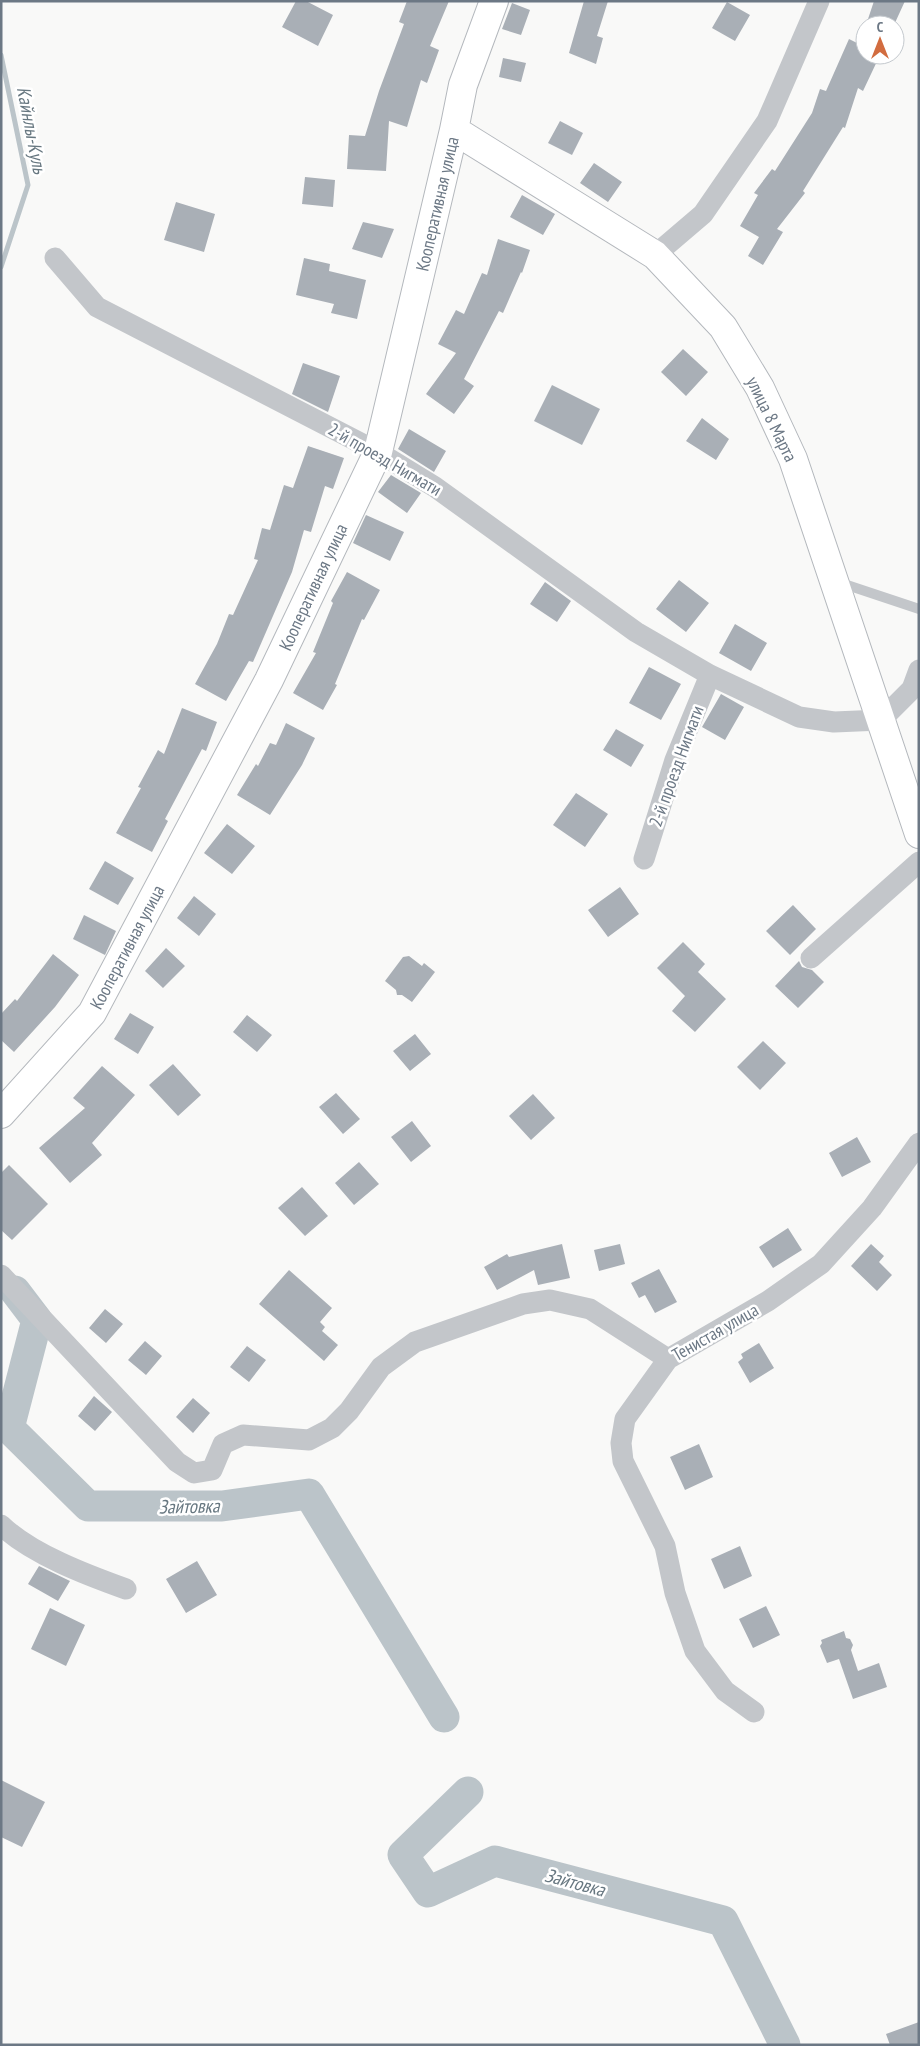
<svg xmlns="http://www.w3.org/2000/svg" width="920" height="2046" font-family="'PT Sans Narrow',sans-serif">
<style>
.lines{fill:none;stroke-linecap:round;stroke-linejoin:round}
.stream{stroke:#bbc4c9;stroke-width:5}
.river{stroke:#bbc4c9;stroke-width:31}
.building{fill:#a9afb6}
.secondary-casing{stroke:#b4b8bd;stroke-width:30}
.service{stroke:#c3c6ca;stroke-width:10}
.minor{stroke:#c3c6ca;stroke-width:21}
.secondary{stroke:#fff;stroke-width:28}
.labels{text-anchor:middle;dominant-baseline:central;stroke-width:5;stroke-linejoin:round;paint-order:stroke}
.street-label{font-size:18px;fill:#6c7885;stroke:#fff}
.water-label{font-size:19px;font-style:italic;fill:#677780;stroke:#fff}
</style>
<rect width="100%" height="100%" fill="#f9f9f8"/>
<g class="lines">
<path class="stream" d="M 1,55 L 28,185 L 1,267"/>
<path class="river" d="M 15,1291 L 37,1320 L 9,1428 L 88,1506 L 222,1506 L 309,1494 L 444,1717
M 468,1792 L 403,1855 L 428,1892 L 495,1861 L 723,1921 L 785,2045"/>
</g>
<path class="building" d="M 296,1 L 306,1 L 333,15 L 318,46 L 282,27 Z
M 407,1 L 449,1 L 430,46 L 439,50 L 427,83 L 421,80 L 407,127 L 389,121 L 386,171 L 347,169 L 349,135 L 365,136 L 379,91 L 404,24 L 399,22 Z
M 584,1 L 608,1 L 597,36 L 603,38 L 596,64 L 569,53 Z
M 874,1 L 905,1 L 894,25 L 866,25 Z
M 727,2 L 750,15 L 735,41 L 712,28 Z
M 512,3 L 530,10 L 521,35 L 502,29 Z
M 849,39 L 865,47 L 865,55 L 880,55 L 863,91 L 858,88 L 845,128 L 843,127 L 803,191 L 805,193 L 777,229 L 783,232 L 763,265 L 748,256 L 759,237 L 740,226 L 758,195 L 754,193 L 772,169 L 775,171 L 812,113 L 820,89 L 826,91 Z
M 503,58 L 526,63 L 521,82 L 499,77 Z
M 560,121 L 583,133 L 572,155 L 548,143 Z
M 594,163 L 622,182 L 608,202 L 580,183 Z
M 305,177 L 335,180 L 333,207 L 302,204 Z
M 522,195 L 555,214 L 543,235 L 510,217 Z
M 176,202 L 215,214 L 204,252 L 164,240 Z
M 363,222 L 394,229 L 382,258 L 352,249 Z
M 498,239 L 530,250 L 522,273 L 521,272 L 503,313 L 499,311 L 464,379 L 474,386 L 454,414 L 426,394 L 456,353 L 438,344 L 456,310 L 464,314 L 482,273 L 487,275 Z
M 304,258 L 330,264 L 329,271 L 366,280 L 357,319 L 331,313 L 334,304 L 296,295 Z
M 683,349 L 708,372 L 686,396 L 661,372 Z
M 303,363 L 340,376 L 328,412 L 292,394 Z
M 552,385 L 600,409 L 582,445 L 534,421 Z
M 702,418 L 729,439 L 716,460 L 686,441 Z
M 409,429 L 446,451 L 434,472 L 398,449 Z
M 308,446 L 344,458 L 333,489 L 325,486 L 311,532 L 304,530 L 292,572 L 253,662 L 249,661 L 226,701 L 195,684 L 217,644 L 229,614 L 233,615 L 258,560 L 254,559 L 262,528 L 270,530 L 284,485 L 293,488 Z
M 391,475 L 421,493 L 407,513 L 378,492 Z
M 366,515 L 404,532 L 390,561 L 353,543 Z
M 347,572 L 380,590 L 364,620 L 362,619 L 335,684 L 337,685 L 323,710 L 293,693 L 316,653 L 313,652 L 333,603 L 331,601 Z
M 679,580 L 709,603 L 686,632 L 656,609 Z
M 545,582 L 571,601 L 557,622 L 530,604 Z
M 735,624 L 767,643 L 751,671 L 719,653 Z
M 649,667 L 681,684 L 661,720 L 629,703 Z
M 721,694 L 744,707 L 725,740 L 702,727 Z
M 182,708 L 217,722 L 206,751 L 202,749 L 165,819 L 168,821 L 152,852 L 116,833 L 141,788 L 138,787 L 158,750 L 164,754 Z
M 286,723 L 315,738 L 302,765 L 270,815 L 237,795 L 256,764 L 258,766 L 270,743 L 276,745 Z
M 616,729 L 644,745 L 631,767 L 603,750 Z
M 576,793 L 608,814 L 585,847 L 553,825 Z
M 227,824 L 255,846 L 232,874 L 204,853 Z
M 105,861 L 134,878 L 118,905 L 89,889 Z
M 620,887 L 639,914 L 608,937 L 588,910 Z
M 194,896 L 216,914 L 199,936 L 177,918 Z
M 793,905 L 816,929 L 790,955 L 766,931 Z
M 84,915 L 116,931 L 105,955 L 73,939 Z
M 683,942 L 705,964 L 698,972 L 726,999 L 695,1032 L 672,1011 L 685,996 L 657,968 Z
M 166,948 L 185,966 L 163,988 L 145,971 Z
M 53,954 L 79,975 L 55,1007 L 14,1052 L 1,1040 L 1,1014 L 15,999 L 17,1001 Z
M 409,956 L 422,966 L 424,963 L 435,972 L 412,1002 L 402,995 L 397,995 L 396,990 L 385,981 L 403,957 Z
M 799,961 L 802,967 L 812,970 L 824,982 L 798,1008 L 775,986 Z
M 130,1013 L 154,1027 L 138,1054 L 114,1039 Z
M 247,1015 L 272,1035 L 257,1052 L 233,1032 Z
M 415,1034 L 431,1054 L 410,1071 L 393,1051 Z
M 763,1041 L 786,1063 L 760,1090 L 737,1067 Z
M 173,1064 L 201,1095 L 178,1116 L 149,1085 Z
M 102,1066 L 135,1095 L 92,1143 L 102,1155 L 70,1183 L 39,1148 L 85,1108 L 73,1098 Z
M 336,1093 L 360,1119 L 343,1134 L 319,1107 Z
M 533,1094 L 555,1118 L 531,1140 L 509,1116 Z
M 412,1121 L 431,1146 L 411,1162 L 391,1137 Z
M 857,1137 L 871,1162 L 842,1177 L 829,1153 Z
M 359,1162 L 379,1184 L 354,1205 L 335,1183 Z
M 9,1165 L 48,1204 L 12,1240 L 1,1230 L 1,1173 Z
M 302,1187 L 328,1216 L 305,1236 L 278,1208 Z
M 788,1228 L 802,1250 L 773,1268 L 759,1247 Z
M 562,1244 L 570,1278 L 538,1285 L 534,1270 L 497,1290 L 484,1267 L 507,1254 L 509,1257 Z
M 620,1244 L 625,1264 L 599,1271 L 594,1250 Z
M 871,1244 L 884,1256 L 879,1262 L 892,1275 L 877,1291 L 851,1266 Z
M 659,1269 L 677,1302 L 655,1313 L 645,1295 L 639,1298 L 631,1283 Z
M 289,1270 L 332,1308 L 320,1322 L 325,1327 L 322,1331 L 338,1345 L 324,1361 L 259,1304 Z
M 105,1309 L 123,1324 L 106,1343 L 89,1328 Z
M 145,1341 L 162,1356 L 146,1375 L 128,1360 Z
M 759,1343 L 774,1368 L 750,1383 L 738,1362 L 743,1358 L 741,1354 Z
M 247,1346 L 266,1360 L 249,1382 L 230,1367 Z
M 94,1396 L 112,1412 L 95,1431 L 78,1416 Z
M 193,1398 L 210,1413 L 193,1433 L 176,1417 Z
M 699,1444 L 713,1477 L 685,1490 L 670,1457 Z
M 740,1546 L 752,1576 L 724,1589 L 711,1559 Z
M 197,1561 L 217,1595 L 186,1613 L 166,1579 Z
M 39,1566 L 70,1581 L 58,1601 L 28,1584 Z
M 766,1606 L 780,1635 L 753,1648 L 739,1619 Z
M 50,1608 L 85,1625 L 66,1666 L 31,1649 Z
M 844,1631 L 846,1638 L 850,1639 L 853,1645 L 851,1650 L 858,1671 L 879,1663 L 887,1687 L 853,1699 L 839,1659 L 827,1663 L 820,1646 L 822,1643 L 821,1640 Z
M 1,1780 L 45,1802 L 22,1847 L 1,1837 Z
M 919,2022 L 919,2045 L 890,2045 L 886,2034 Z"/>
<g class="lines">
<defs>
<path id="secondary" d="M 454,130 L 655,255 L 723,327 L 760,388 L 793,459 L 919,834
M 1,1114 L 92,1013 L 269,680 L 378,452 L 454,130 L 463,85 L 494,1"/>
</defs>
<use href="#secondary" class="secondary-casing"/>
<path class="service" d="M 838,582 L 919,609"/>
<path class="minor" d="M 655,255 L 703,214 L 767,121 L 819,1
M 55,258 L 97,307 L 378,452 L 435,487 L 636,632 L 710,675 L 799,717 L 834,722 L 881,720 L 912,689 L 919,670
M 644,859 L 675,760 L 710,675
M 811,958 L 919,862
M 1,1275 L 177,1462 L 194,1473 L 212,1470 L 223,1444 L 243,1435 L 309,1440 L 332,1428 L 349,1411 L 381,1367 L 415,1342 L 523,1304 L 550,1300 L 590,1309 L 668,1359
M 1,1525 C 31,1554 87,1575 126,1589
M 754,1712 L 725,1691 L 695,1651 L 675,1593 L 665,1546 L 623,1461 L 621,1443 L 625,1419 L 668,1359 L 768,1301 L 821,1264 L 872,1208 L 919,1143"/>
<use href="#secondary" class="secondary"/>
</g>
<g class="labels">
<g class="street-label">
<text transform="translate(437 204) rotate(-77)">Кооперативная улица</text>
<text transform="translate(772 419) rotate(64)">улица 8 Марта</text>
<text transform="translate(385 459) rotate(30)">2-й проезд Нигмати</text>
<text transform="translate(313 587) rotate(-65)">Кооперативная улица</text>
<text transform="translate(676 766) rotate(-70)">2-й проезд Нигмати</text>
<text transform="translate(127 947) rotate(-62)">Кооперативная улица</text>
<text transform="translate(715 1332) rotate(-30)">Тенистая улица</text>
</g>
<g class="water-label">
<text transform="translate(32 130) rotate(79)">Кайнлы-Куль</text>
<text transform="translate(189 1506) rotate(-1)">Зайтовка</text>
<text transform="translate(575 1882) rotate(15)">Зайтовка</text>
</g>
</g>
<rect width="920" height="2046" fill="none" stroke="#6c7885" stroke-width="5"/>
<g transform="translate(880 40)"><circle r="24" fill="#ffffff" stroke="#c4c9ce"/>
<path d="M0-4L9 19L0 12L-9 19Z" fill="#d26c3f"/>
<text y="-8" font-size="14" font-weight="bold" text-anchor="middle" fill="#6c7885">С</text>
</g>
</svg>
